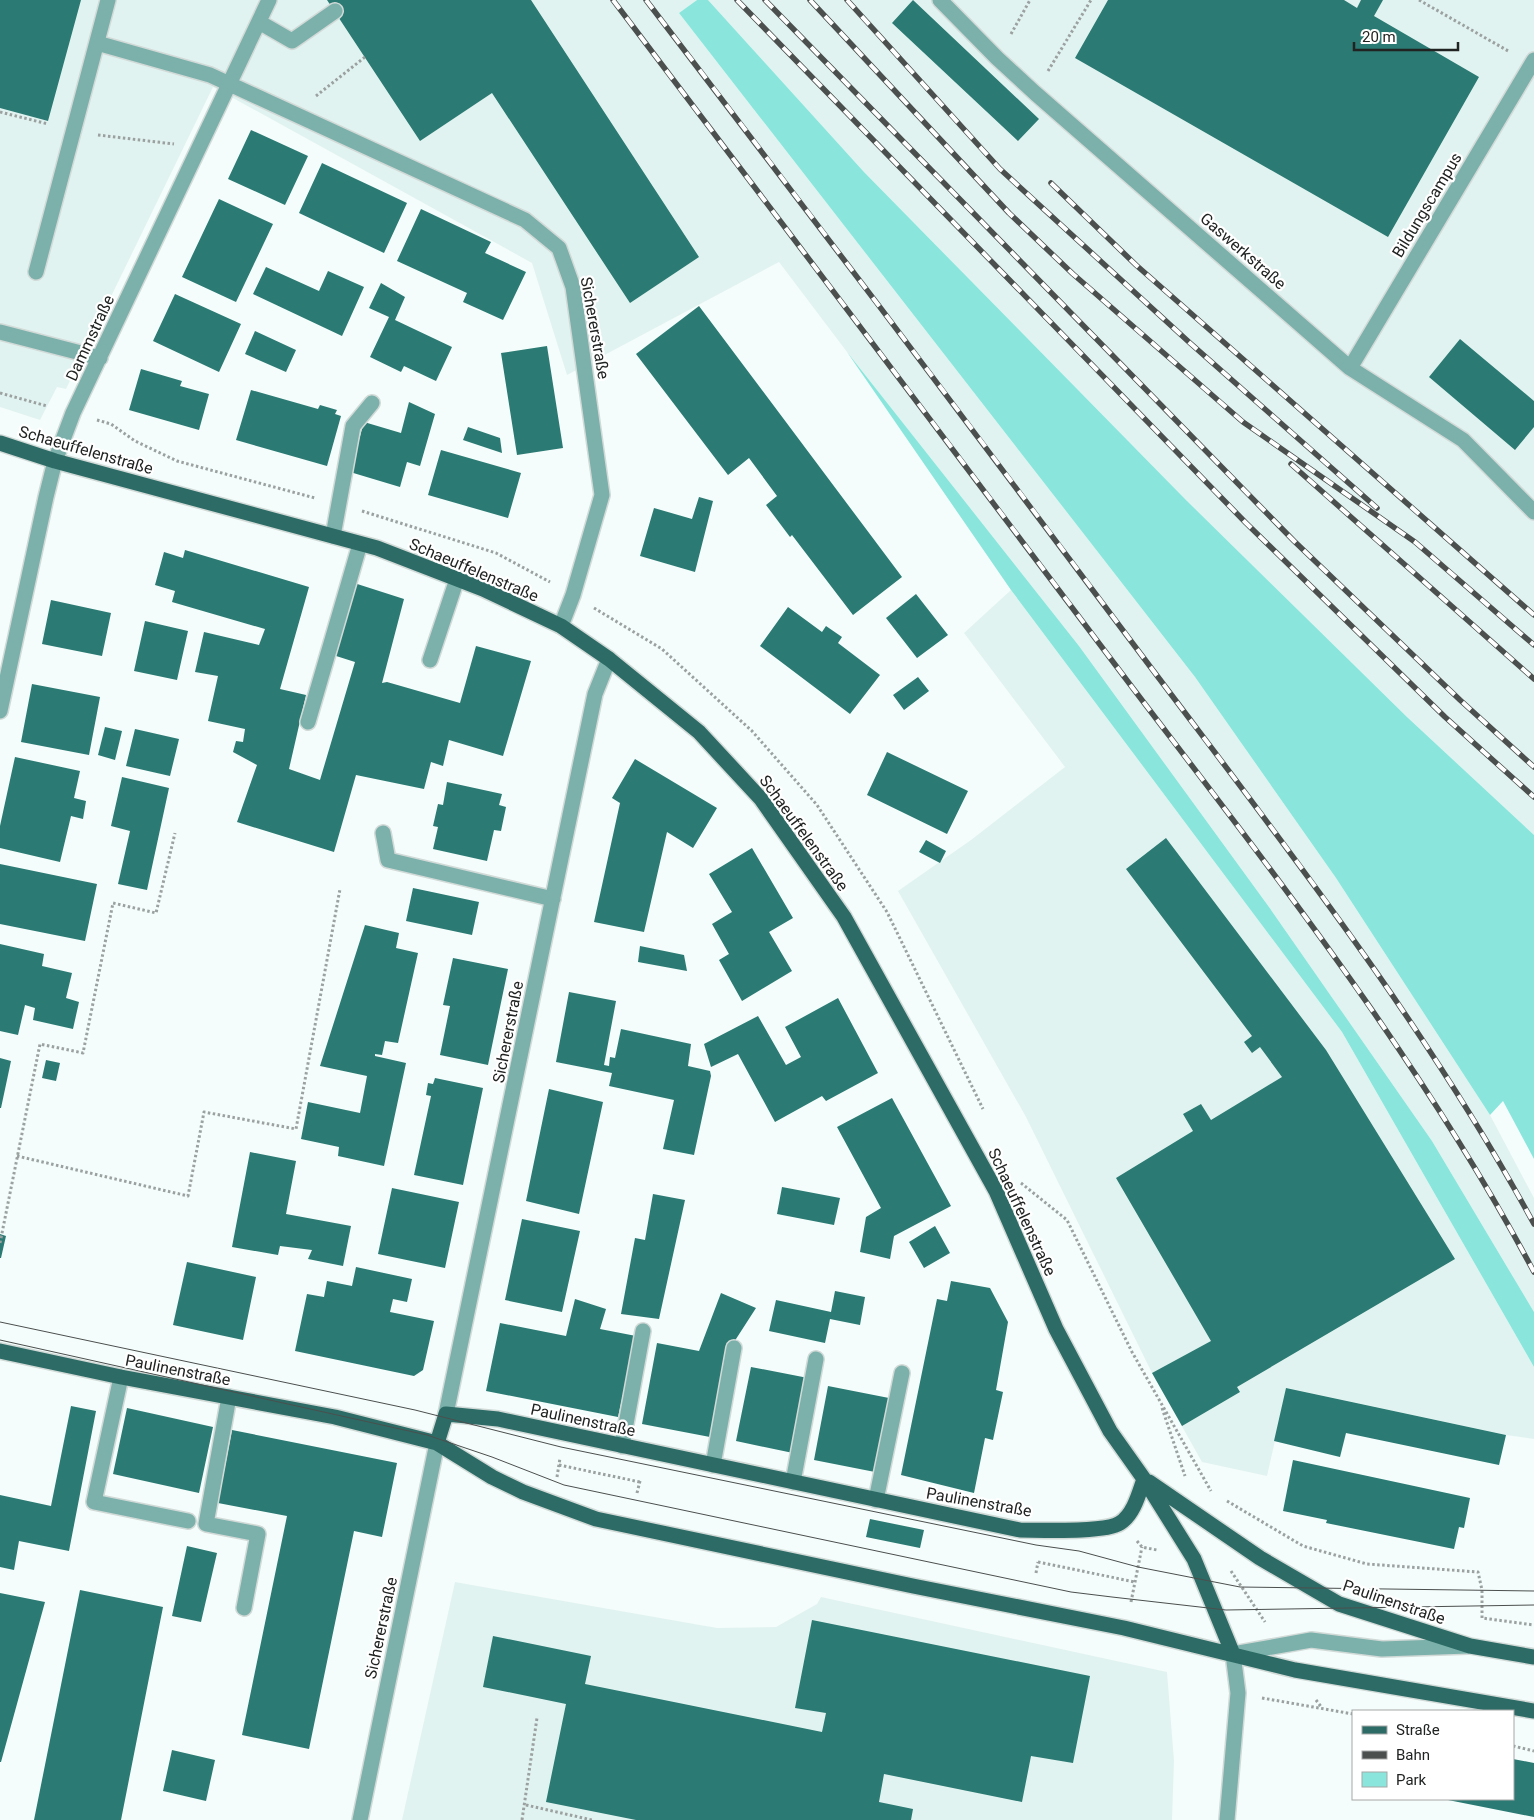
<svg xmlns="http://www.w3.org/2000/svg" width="1534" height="1820" font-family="Roboto,sans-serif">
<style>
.built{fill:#e1f3f0}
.green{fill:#8ae6dc}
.building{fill:#2b7a73}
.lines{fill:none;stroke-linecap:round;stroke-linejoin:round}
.minor-casing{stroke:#d2dad8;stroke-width:18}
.major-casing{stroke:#d2dad8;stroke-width:18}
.path{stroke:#9ba1a0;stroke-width:3;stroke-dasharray:2.5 2.5;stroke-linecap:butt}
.minor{stroke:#7cb1ab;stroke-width:15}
.major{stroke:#2d6c66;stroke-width:15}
.tram{stroke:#4b4f4e;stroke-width:1}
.rail-casing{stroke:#4b4f4e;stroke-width:5.5}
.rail{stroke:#fff;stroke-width:4;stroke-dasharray:11;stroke-linecap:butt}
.labels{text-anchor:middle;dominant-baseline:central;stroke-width:4.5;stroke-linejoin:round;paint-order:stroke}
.street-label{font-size:16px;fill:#202322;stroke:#fff}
</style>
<rect width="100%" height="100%" fill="#f4fdfb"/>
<path class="built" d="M 0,0 L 697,0 L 679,13 L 1195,677 L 1336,878 L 1490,1115 L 1534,1198 L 1534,1312 L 1432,1141 L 1269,907 L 1079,646 L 847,352 L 779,262 L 567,375 L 532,263 L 213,87 L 66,389 L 57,387 L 40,420 L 0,407 Z
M 708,0 L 1534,0 L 1534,835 L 1407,717 L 1186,500 L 864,172 Z
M 1011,590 L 1342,1032 L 1534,1367 L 1534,1439 L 1506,1435 L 1287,1388 L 1267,1476 L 1202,1462 L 1152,1373 L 1026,1117 L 898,891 L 971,840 L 1065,767 L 964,633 Z
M 455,1582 L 717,1628 L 776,1627 L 817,1604 L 821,1597 L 1167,1672 L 1174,1761 L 1172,1820 L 402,1820 Z"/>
<path class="green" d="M 697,0 L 708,0 L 864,172 L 1186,500 L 1407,717 L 1534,835 L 1534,1159 L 1503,1101 L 1490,1115 L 1336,878 L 1195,677 L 679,13 Z
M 847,352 L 1079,646 L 1269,907 L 1432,1141 L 1534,1312 L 1534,1367 L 1342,1032 L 1011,590 Z"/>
<path class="building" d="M 0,0 L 81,0 L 48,121 L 0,108 Z
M 327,0 L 531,0 L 699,257 L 630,303 L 492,93 L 420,141 Z
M 913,0 L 1039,119 L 1018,141 L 892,23 Z
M 1108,0 L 1344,0 L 1357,8 L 1361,0 L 1383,0 L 1374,16 L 1479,77 L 1388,237 L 1075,58 Z
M 251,130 L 308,156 L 285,205 L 228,179 Z
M 322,163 L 407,203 L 384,253 L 299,213 Z
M 219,199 L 273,224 L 236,302 L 182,277 Z
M 421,209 L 491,242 L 485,253 L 526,272 L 503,320 L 463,302 L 467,293 L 397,261 Z
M 266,267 L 319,291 L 328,271 L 364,287 L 342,336 L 253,294 Z
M 381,283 L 405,297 L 395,320 L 452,347 L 436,381 L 404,366 L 401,372 L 370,357 L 389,317 L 369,308 Z
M 175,294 L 241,324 L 219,372 L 153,341 Z
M 699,306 L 902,577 L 853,615 L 792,535 L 790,537 L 766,505 L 777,496 L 749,458 L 728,475 L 636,354 Z
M 255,331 L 296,350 L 286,372 L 245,354 Z
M 1460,339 L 1534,401 L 1534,427 L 1515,450 L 1429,377 Z
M 547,346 L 563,448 L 517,455 L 501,353 Z
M 141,369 L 182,381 L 180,386 L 209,394 L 199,430 L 129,410 Z
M 251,390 L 318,409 L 320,405 L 337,410 L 335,414 L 341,416 L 327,466 L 236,440 Z
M 409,402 L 435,414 L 420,466 L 407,462 L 400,487 L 350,472 L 364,422 L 401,433 Z
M 468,427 L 500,438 L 502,453 L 463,440 Z
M 441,450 L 521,473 L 508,518 L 428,495 Z
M 699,497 L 713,501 L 695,572 L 640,556 L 654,508 L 692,519 Z
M 185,550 L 309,587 L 280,689 L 306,695 L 289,769 L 320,780 L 355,662 L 333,655 L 351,582 L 404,599 L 382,683 L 387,682 L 460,703 L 476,646 L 531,661 L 503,756 L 449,740 L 443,766 L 431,762 L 424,789 L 356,775 L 334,852 L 237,822 L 257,765 L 233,752 L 236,741 L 243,742 L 245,729 L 208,721 L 218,676 L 195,672 L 204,632 L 259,645 L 265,629 L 172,602 L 175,591 L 155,585 L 164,552 L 183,558 Z
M 916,594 L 948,635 L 917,658 L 886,618 Z
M 51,600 L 111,613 L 102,656 L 42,644 Z
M 788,607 L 822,632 L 826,626 L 842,637 L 838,643 L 880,675 L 850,714 L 760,646 Z
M 145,621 L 188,631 L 177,680 L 134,671 Z
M 918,677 L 929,691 L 904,710 L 893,695 Z
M 32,684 L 100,697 L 89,755 L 21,742 Z
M 105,727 L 122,731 L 115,760 L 98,755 Z
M 135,729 L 179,739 L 170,776 L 126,766 Z
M 887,752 L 968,791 L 947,834 L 867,795 Z
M 15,757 L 80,771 L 74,798 L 86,801 L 83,819 L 71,816 L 60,862 L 0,848 L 0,826 Z
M 635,759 L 717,808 L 693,848 L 667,832 L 644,932 L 594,922 L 620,803 L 612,798 Z
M 122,777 L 169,788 L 147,890 L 118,884 L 130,831 L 111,826 Z
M 447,782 L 502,794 L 499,805 L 506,807 L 501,831 L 494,830 L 487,861 L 433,849 L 438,827 L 433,826 L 438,804 L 443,805 Z
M 1166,838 L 1326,1050 L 1455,1259 L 1237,1387 L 1240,1392 L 1182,1426 L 1152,1373 L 1211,1341 L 1116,1178 L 1193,1131 L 1183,1114 L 1201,1104 L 1211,1120 L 1282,1077 L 1260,1047 L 1252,1053 L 1244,1042 L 1252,1036 L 1126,869 Z
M 926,840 L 946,851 L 940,863 L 919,852 Z
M 752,848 L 793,918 L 769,932 L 792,971 L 742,1001 L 719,960 L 729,954 L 712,924 L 732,912 L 709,874 Z
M 0,864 L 97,884 L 85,941 L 0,924 Z
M 413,888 L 479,902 L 472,935 L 406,921 Z
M 365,925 L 399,933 L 396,948 L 418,953 L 398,1043 L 385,1041 L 382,1055 L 375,1054 L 375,1056 L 406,1063 L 384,1166 L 338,1156 L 339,1147 L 301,1139 L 308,1102 L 360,1113 L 367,1076 L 320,1066 Z
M 0,944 L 44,954 L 42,966 L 72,973 L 66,998 L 79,1002 L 73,1029 L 33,1020 L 35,1008 L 25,1005 L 18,1035 L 0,1031 Z
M 640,946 L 684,955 L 687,971 L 638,962 Z
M 453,958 L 508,969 L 488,1065 L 440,1055 L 450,1006 L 443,1005 Z
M 569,992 L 616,1001 L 604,1065 L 609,1066 L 610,1057 L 615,1058 L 621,1029 L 691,1044 L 688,1066 L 710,1071 L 711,1076 L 694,1155 L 663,1149 L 674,1100 L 609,1086 L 612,1073 L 556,1062 Z
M 838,998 L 878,1073 L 826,1101 L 822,1096 L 775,1122 L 738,1054 L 711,1067 L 704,1044 L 758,1016 L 786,1065 L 801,1057 L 785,1027 Z
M 0,1058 L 11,1061 L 1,1108 L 0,1108 Z
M 46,1060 L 60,1063 L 56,1081 L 42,1078 Z
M 435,1078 L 483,1088 L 463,1185 L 414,1175 L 431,1096 L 426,1095 L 428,1083 L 433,1084 Z
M 549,1089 L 603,1102 L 579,1214 L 526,1201 Z
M 892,1098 L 951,1206 L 894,1236 L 890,1259 L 860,1252 L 866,1217 L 881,1208 L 837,1127 Z
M 250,1152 L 296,1161 L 286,1214 L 351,1226 L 343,1266 L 308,1259 L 312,1250 L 280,1246 L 278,1255 L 232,1247 Z
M 782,1187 L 840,1198 L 834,1225 L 777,1214 Z
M 392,1188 L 459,1202 L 445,1268 L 378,1254 Z
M 653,1194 L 685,1200 L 659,1319 L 621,1314 L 635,1238 L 645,1240 Z
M 522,1219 L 580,1231 L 562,1312 L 505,1300 Z
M 935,1226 L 950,1253 L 924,1268 L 909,1242 Z
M 0,1234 L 6,1236 L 1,1258 L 0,1258 Z
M 187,1262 L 256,1277 L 243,1340 L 173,1325 Z
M 356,1267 L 412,1279 L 407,1302 L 393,1299 L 390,1312 L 434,1321 L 423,1370 L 414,1376 L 295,1351 L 307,1294 L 324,1297 L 327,1281 L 352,1286 Z
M 951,1281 L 990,1288 L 1008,1322 L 996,1390 L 1003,1392 L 993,1440 L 985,1438 L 974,1493 L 901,1475 L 937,1299 L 947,1301 Z
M 835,1291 L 865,1297 L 860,1325 L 830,1319 L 825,1343 L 769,1331 L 776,1300 L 831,1312 Z
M 721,1293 L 756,1308 L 725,1356 L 710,1437 L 642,1424 L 657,1343 L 699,1351 Z
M 575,1299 L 606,1309 L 600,1329 L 636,1336 L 618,1417 L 486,1391 L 500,1323 L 566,1336 Z
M 751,1367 L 808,1378 L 793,1453 L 736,1441 Z
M 828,1386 L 889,1398 L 875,1472 L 814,1460 Z
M 1286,1388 L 1506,1435 L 1499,1465 L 1346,1433 L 1340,1457 L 1274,1441 Z
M 71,1406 L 96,1411 L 69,1551 L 19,1541 L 14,1570 L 0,1567 L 0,1495 L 51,1506 Z
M 127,1408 L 213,1427 L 199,1493 L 113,1474 Z
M 232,1430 L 397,1463 L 382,1537 L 354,1531 L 309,1749 L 242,1735 L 287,1516 L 218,1503 Z
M 1293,1460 L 1470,1498 L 1464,1528 L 1459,1527 L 1454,1549 L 1326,1523 L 1327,1520 L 1283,1511 Z
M 870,1519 L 924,1530 L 920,1548 L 866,1537 Z
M 187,1546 L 217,1553 L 201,1622 L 172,1616 Z
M 80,1590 L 163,1607 L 121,1820 L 34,1820 Z
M 0,1593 L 45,1602 L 1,1762 L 0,1762 Z
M 812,1620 L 1090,1676 L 1073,1763 L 1031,1756 L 1022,1802 L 884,1774 L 879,1802 L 913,1809 L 911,1820 L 636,1820 L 546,1802 L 566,1704 L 483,1687 L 493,1636 L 591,1656 L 585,1684 L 822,1732 L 826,1713 L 795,1708 Z
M 172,1750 L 215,1760 L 206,1801 L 163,1791 Z
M 1513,1759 L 1534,1763 L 1534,1817 L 1448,1800 L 1513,1799 Z"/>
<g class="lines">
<defs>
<path id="minor" d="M 940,0 L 997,58 L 1035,93 L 1350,368 L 1463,440 L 1534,512
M 259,22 L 292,41 L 335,11
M 97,43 L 210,75 L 525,220 L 559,248 L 573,287 L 602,495 L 573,595 L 561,626
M 36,272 L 108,0
M 0,332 L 100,358
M 1350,368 L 1534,60
M 333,536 L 353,426 L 372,403
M 430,660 L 457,579
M 0,711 L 46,497 L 55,461 L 73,413 L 269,0
M 308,722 L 360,544
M 383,833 L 388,860 L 553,899
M 121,1377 L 94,1502 L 188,1521
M 229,1397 L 206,1524 L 258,1534 L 244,1608
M 446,1414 L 595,694 L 609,659
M 622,1446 L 643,1331
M 713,1465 L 734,1348
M 793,1482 L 816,1359
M 876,1500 L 902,1373
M 360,1820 L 437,1443
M 1227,1820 L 1238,1693 L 1233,1654 L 1311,1640 L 1382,1649 L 1468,1646"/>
<path id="major" d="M 0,443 L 55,461 L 377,548 L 483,589 L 561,626 L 609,659 L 699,732 L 761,799 L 844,917 L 996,1191 L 1056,1329 L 1110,1431 L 1144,1479 L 1194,1559 L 1233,1654
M 0,1351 L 121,1377 L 335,1417 L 437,1443 L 492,1477 L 523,1492 L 596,1519 L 913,1586 L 1124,1628 L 1295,1670 L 1534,1711
M 437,1443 L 446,1414 L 498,1419 L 1020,1530 C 1040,1530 1105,1533 1120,1523 C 1134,1514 1139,1493 1144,1479
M 1149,1482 L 1260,1558 L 1339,1604 L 1470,1646 L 1534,1657"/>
</defs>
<use href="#minor" class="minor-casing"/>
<use href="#major" class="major-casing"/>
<path class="path" d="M 1419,0 L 1510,52
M 1011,34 L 1030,0
M 1048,71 L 1091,0
M 316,96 L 365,57
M 0,112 L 48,124
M 98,135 L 174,144
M 0,393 L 47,406
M 97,420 L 111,424 L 135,441 L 177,461 L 315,498
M 362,511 L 496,553 L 550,582
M 594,608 L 662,649 L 752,731 L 817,805 L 887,912 L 983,1109
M 17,1156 L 188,1196 L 204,1112 L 296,1129 L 340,889
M 1021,1183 L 1067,1220 L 1132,1352 L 1211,1491
M 0,1243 L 40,1044 L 83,1053 L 113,903 L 156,913 L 175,833
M 1162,1408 L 1185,1476
M 559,1465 L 640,1482
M 557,1477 L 560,1458
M 637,1493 L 640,1481
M 1227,1501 L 1303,1546 L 1367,1564 L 1478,1572 L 1482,1590 L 1482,1618 L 1534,1625
M 1137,1541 L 1142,1547 L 1157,1550
M 1038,1562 L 1135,1582
M 1231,1571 L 1265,1622
M 1036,1573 L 1038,1562
M 1131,1602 L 1142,1547
M 1262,1698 L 1353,1714
M 1316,1700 L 1322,1708
M 1513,1746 L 1534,1751
M 526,1805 L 592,1820
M 522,1820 L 537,1718"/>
<use href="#minor" class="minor"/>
<use href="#major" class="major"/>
<path class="tram" d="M 0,1322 L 415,1410 L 561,1447 L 1036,1545 L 1079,1551 L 1138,1567 L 1240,1587 L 1534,1591
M 0,1340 L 427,1435 L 492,1457 L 564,1485 L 1071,1592 L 1112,1597 L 1226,1610 L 1534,1605"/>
<defs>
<path id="rail" d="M 613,0 C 786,229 960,458 1132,687 C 1275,875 1423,1063 1534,1272
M 646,0 C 817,223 987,448 1155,673 C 1289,851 1427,1027 1534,1224
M 737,0 L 1246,523 L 1445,717 L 1534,797
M 765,0 L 1294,541 L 1460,700 L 1534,767
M 810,0 L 1009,213 L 1073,274 L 1243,422 L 1415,542 L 1534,645
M 847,0 L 1000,169 L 1190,343 L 1377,508
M 1051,183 L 1136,265 L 1534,615
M 1291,464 L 1534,679"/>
</defs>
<use href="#rail" class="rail-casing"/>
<use href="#rail" class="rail"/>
</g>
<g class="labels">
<g class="street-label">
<text transform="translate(1427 205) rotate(-59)">Bildungscampus</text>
<text transform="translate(1243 251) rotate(41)">Gaswerkstraße</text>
<text transform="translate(595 328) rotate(80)">Sichererstraße</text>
<text transform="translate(90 338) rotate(-65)">Dammstraße</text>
<text transform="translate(86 450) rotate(16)">Schaeuffelenstraße</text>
<text transform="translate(474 570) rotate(23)">Schaeuffelenstraße</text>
<text transform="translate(804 833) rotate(54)">Schaeuffelenstraße</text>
<text transform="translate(508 1032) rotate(-79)">Sichererstraße</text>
<text transform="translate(1022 1212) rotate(65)">Schaeuffelenstraße</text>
<text transform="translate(178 1370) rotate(11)">Paulinenstraße</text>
<text transform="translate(583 1420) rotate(12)">Paulinenstraße</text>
<text transform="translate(979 1502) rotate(10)">Paulinenstraße</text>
<text transform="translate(1394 1602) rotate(19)">Paulinenstraße</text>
<text transform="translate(381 1628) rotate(-78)">Sichererstraße</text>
</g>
</g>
<rect x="1352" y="1710" width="162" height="90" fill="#ffffff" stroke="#a6a7a7"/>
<rect x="1362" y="1726" width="25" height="8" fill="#2d6c66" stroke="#a6a7a7"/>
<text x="1396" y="1735" font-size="15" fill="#202322">Straße</text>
<rect x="1362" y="1751" width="25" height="8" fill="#4b4f4e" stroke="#a6a7a7"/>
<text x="1396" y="1760" font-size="15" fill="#202322">Bahn</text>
<rect x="1362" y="1772" width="25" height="15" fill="#8ae6dc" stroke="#a6a7a7"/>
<text x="1396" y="1785" font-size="15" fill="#202322">Park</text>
<path d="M1354 42v8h104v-8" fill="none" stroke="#202322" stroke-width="2.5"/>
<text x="1362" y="42" font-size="15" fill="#202322" stroke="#ffffff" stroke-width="4" paint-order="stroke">20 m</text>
</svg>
